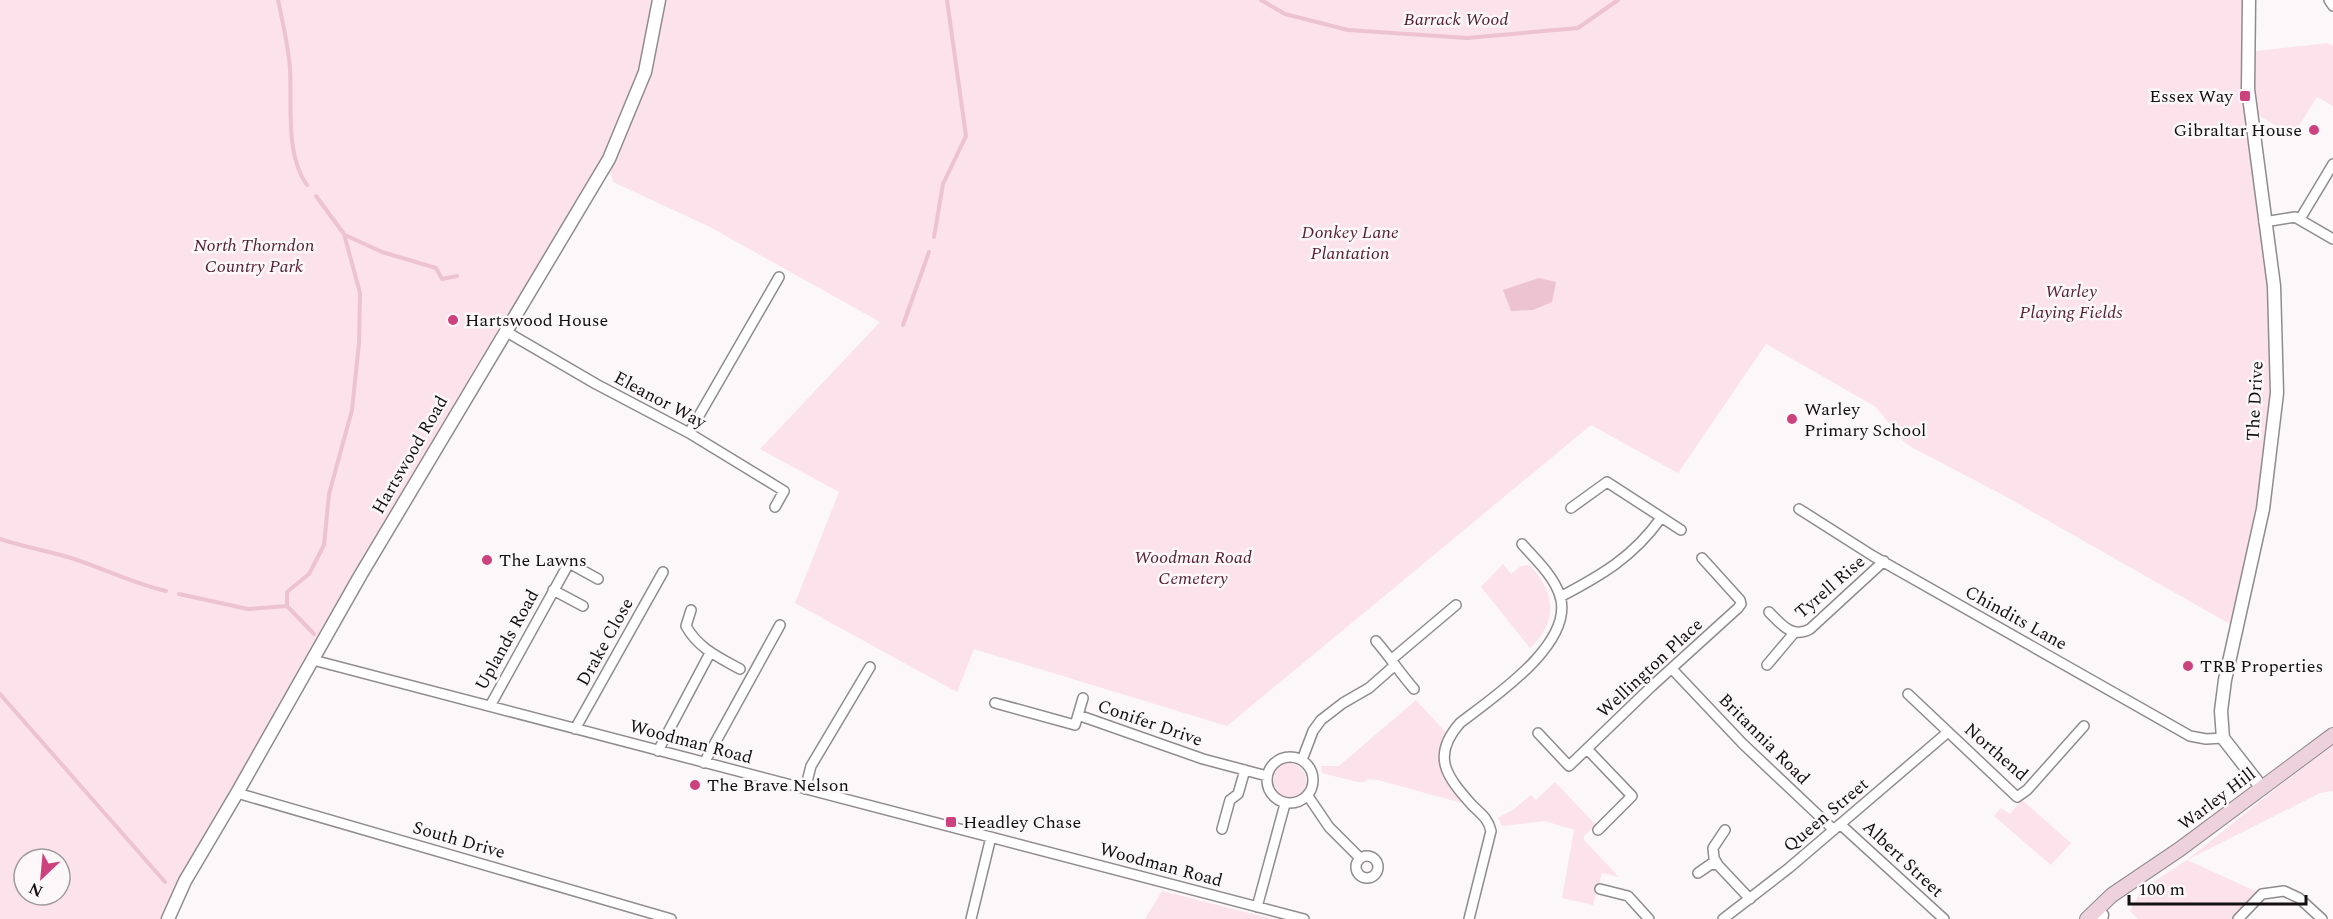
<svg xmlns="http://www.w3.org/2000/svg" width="2333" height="919" font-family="Spectral,serif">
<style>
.green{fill:#fce2ea;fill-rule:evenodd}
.water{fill:#edc3d1}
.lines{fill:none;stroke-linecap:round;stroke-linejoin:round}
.stream{stroke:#edc3d1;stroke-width:4}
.minor-casing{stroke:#908c8d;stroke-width:12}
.tertiary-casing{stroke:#908c8d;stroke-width:15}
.secondary-casing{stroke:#908c8d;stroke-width:16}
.minor{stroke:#fff;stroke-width:9}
.tertiary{stroke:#fff;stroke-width:12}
.secondary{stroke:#edd1dc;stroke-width:14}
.poi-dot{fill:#cb427f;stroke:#fcf7f8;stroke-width:2}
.labels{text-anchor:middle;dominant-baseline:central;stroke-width:5;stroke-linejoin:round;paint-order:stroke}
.park-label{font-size:18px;font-style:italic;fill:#521e33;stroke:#fcf7f8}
.poi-label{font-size:18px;fill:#121011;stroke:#fcf7f8;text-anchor:start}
.street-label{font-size:18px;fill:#121011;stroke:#fcf7f8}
</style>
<rect width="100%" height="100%" fill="#fcf7f8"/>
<path class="green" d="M 0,0 L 2245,0 L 2248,52 L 2327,43 L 2333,46 L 2333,106 L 2317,97 L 2293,135 L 2251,111 L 2264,222 L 2277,393 L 2237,628 L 2003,495 L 1915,449 L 1904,442 L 1876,407 L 1766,344 L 1678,473 L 1591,425 L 1227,726 L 974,649 L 957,692 L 795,603 L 839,492 L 760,449 L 880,322 L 710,227 L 613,182 L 609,160 L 481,371 L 168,919 L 0,919 ZM 24,859 L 60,859 L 60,895 L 24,895 Z
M 1503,564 L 1511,574 L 1521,566 L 1530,565 C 1555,593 1559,620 1530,648 L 1481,587 Z
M 1416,700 L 1449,736 L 1443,762 L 1473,806 L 1378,780 L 1368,779 L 1364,782 L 1357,782 L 1322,773 L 1321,766 L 1339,766 Z
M 2333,743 L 2333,791 L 2320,793 L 2187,860 L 2262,894 L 2242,914 L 2244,919 L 2138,919 L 2130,911 L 2141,890 L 2187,860 Z
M1270 781a18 18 0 1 1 36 0a18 18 0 1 1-36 0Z
M 1555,782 L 1596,825 L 1584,836 L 1584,840 L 1619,877 L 1602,873 L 1593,905 L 1562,898 L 1574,830 L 1545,821 L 1502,826 L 1498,818 L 1514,809 L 1531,795 L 1536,800 Z
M 2022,800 L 2071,843 L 2051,865 L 1994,816 L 2001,808 L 2010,814 Z
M 1162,891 L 1273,919 L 1145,919 Z"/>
<path class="water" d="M 1539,278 L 1556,282 L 1552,302 L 1533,310 L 1511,311 L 1503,290 Z"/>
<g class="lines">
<path class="stream" d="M 278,0 C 283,23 288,45 290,68 C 292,104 285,155 307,185
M 1261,0 L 1285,14 L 1348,30 L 1467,38 L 1578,28 L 1618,0
M 345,235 L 382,252 L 436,268 L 442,279 L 457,276
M 934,237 L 943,184 L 966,136 L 947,0
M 903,325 L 929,252
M 0,539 C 25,548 52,551 77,560 C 107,570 135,584 166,591
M 179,594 L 248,609 L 287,606
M 314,634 L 287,606 L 287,592 L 309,574 L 324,545 L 329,494 L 352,410 L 359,343 L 360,293 L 344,234 L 316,196
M 0,694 L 165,882"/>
<defs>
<path id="minor" d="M 2329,0 L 2333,6
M 2300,219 L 2333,164
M 2264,222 L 2295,217 L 2333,239
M 505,331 L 596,384 L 689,433 L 784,491 L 775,507
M 689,433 L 779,277
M 1571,508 L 1607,482 L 1681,530
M 1799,509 L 1873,556 L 2190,736 L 2206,739 L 2223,738
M 553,590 L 583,606
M 1560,597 C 1602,575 1633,557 1661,518
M 691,610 L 686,626 C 698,648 718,657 740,669
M 1769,612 C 1781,624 1792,639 1810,629 L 1884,561
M 1376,641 C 1390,657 1400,673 1414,689
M 1392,659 L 1456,605
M 313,660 L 1304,919
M 1767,665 L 1794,633
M 1672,669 L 1743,744 L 1834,830
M 1908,694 L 2017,797 L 2027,790 L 2084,726
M 995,703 L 1075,725 L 1078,715 L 1203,759 L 1267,776
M 490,706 L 569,563 L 598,579
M 1078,715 L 1083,698
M 575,729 L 663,572
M 1538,733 L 1569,766 L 1652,686 L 1738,608 L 1741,604 L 1740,600 L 1702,558
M 1588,750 L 1632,796 L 1598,830
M 658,751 L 710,653
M1267 780a23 23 0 1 1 46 0a23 23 0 1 1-46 0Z
M 1302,760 L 1313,731 L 1321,720 L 1343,703 L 1369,688 L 1394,666
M 704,763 L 780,625
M 805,789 L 811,766 L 870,667
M 237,793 L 671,919
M 1308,796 L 1329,827 L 1360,858
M 1840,824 L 1944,919
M 1222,829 L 1230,800 L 1238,794 L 1245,770
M 1725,830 L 1713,848 L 1714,858 L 1718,865 L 1750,899
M1356 867a11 11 0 1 1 22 0a11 11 0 1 1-22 0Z
M 1698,873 L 1711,864 L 1718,865
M 1600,889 L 1628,896 L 1649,919
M 1257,907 L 1285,804
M 971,919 L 991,837
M 1469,919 L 1491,831 C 1488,818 1481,814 1472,805 C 1446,776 1431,756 1460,723 C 1492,698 1575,644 1560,596 C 1554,576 1535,559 1522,544
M 1723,919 L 1789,868 L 1948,732
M 2238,919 L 2262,894 L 2284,891 L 2299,898 L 2322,919"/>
<path id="tertiary" d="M 2249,0 L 2248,89 L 2274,286 L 2277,393 L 2263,509 L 2225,680 L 2221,711 L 2223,738 L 2262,788
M 168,919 L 185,881 L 237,793 L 360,576 L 609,159 L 645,72 L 659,0
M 2101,919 L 2102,915"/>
<path id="secondary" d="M 2087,919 L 2112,895 L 2180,849 L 2333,735"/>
</defs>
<use href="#minor" class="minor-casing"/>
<use href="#tertiary" class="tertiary-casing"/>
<use href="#secondary" class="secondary-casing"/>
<use href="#minor" class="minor"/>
<use href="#tertiary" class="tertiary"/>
<use href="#secondary" class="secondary"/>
</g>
<g class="poi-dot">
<rect x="2239" y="90" width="12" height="12" rx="3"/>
<circle cx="2314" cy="130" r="6"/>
<circle cx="453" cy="320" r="6"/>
<circle cx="1792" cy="419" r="6"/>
<circle cx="487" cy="560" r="6"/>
<circle cx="2188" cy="666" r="6"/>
<circle cx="695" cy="785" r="6"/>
<rect x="945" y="816" width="12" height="12" rx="3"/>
</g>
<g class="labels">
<g class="park-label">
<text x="1456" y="19">Barrack Wood</text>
<text x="1350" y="232">Donkey Lane<tspan x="1350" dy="21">Plantation</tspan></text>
<text x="254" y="245">North Thorndon<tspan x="254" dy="21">Country Park</tspan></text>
<text x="2071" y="291">Warley<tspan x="2071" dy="21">Playing Fields</tspan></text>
<text x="1193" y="557">Woodman Road<tspan x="1193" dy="21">Cemetery</tspan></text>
</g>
<g class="poi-label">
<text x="2233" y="96" text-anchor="end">Essex Way</text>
<text x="2302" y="130" text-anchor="end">Gibraltar House</text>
<text x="465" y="320">Hartswood House</text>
<text x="1804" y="409">Warley<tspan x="1804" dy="21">Primary School</tspan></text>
<text x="499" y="560">The Lawns</text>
<text x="2200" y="666">TRB Properties</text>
<text x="707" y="785">The Brave Nelson</text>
<text x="963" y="822">Headley Chase</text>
</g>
<g class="street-label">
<text transform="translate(660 400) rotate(28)">Eleanor Way</text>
<text transform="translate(2255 401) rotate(-87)">The Drive</text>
<text transform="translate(410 455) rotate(-60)">Hartswood Road</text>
<text transform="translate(1830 587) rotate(-41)">Tyrell Rise</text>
<text transform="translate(2016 618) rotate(29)">Chindits Lane</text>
<text transform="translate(507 640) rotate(-61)">Uplands Road</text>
<text transform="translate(605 642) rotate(-61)">Drake Close</text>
<text transform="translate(1650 668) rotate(-43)">Wellington Place</text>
<text transform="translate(1150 723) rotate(19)">Conifer Drive</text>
<text transform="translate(1764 739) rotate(45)">Britannia Road</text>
<text transform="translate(691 742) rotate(15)">Woodman Road</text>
<text transform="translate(1996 752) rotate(41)">Northend</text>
<text transform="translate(2217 799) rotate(-37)">Warley Hill</text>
<text transform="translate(1826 815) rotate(-40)">Queen Street</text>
<text transform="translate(459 840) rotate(16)">South Drive</text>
<text transform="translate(1903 859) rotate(43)">Albert Street</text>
<text transform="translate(1161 865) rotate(15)">Woodman Road</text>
</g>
</g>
<g transform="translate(42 877) rotate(206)"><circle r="28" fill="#fcf7f8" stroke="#9e9b9c" stroke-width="1.5"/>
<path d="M0-4.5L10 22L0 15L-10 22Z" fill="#cb427f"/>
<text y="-9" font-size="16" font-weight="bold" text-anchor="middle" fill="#121011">N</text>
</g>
<path d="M2129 895v9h177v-9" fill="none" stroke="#121011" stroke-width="3"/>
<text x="2138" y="895" font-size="18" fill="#121011" stroke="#fcf7f8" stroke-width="4.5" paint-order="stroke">100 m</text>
</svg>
